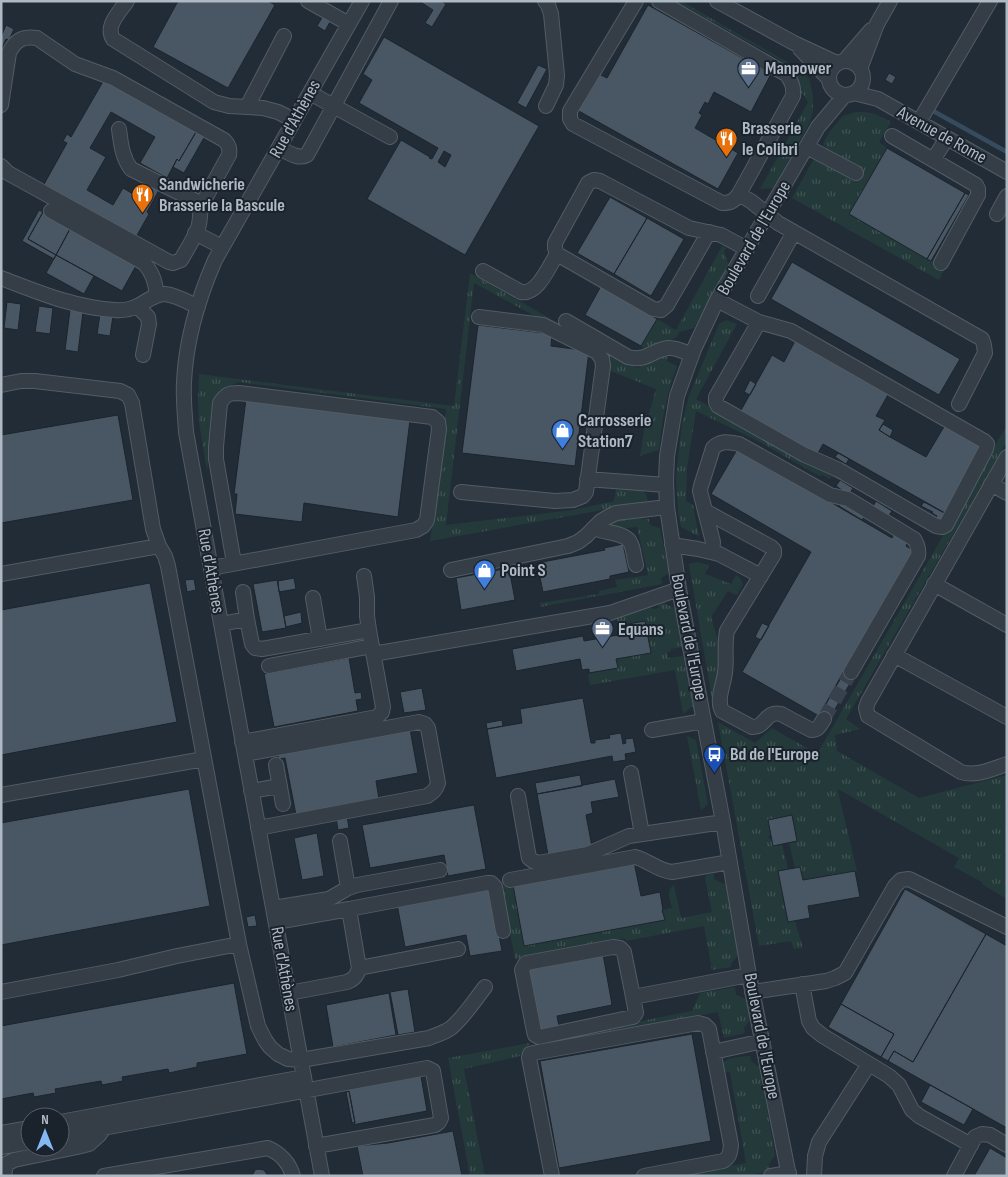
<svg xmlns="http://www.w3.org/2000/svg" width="1008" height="1177" font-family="'Sofia Sans Condensed',sans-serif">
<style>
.grass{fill:url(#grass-tufts)}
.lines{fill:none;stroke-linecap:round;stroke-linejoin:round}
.stream{stroke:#374b5f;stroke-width:4.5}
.building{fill:#495663;stroke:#1c252e;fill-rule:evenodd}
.minor-tunnel{stroke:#36414c;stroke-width:14;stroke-dasharray:14 7;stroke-linecap:butt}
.minor-casing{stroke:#525c65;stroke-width:16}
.minor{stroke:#353e47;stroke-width:14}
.labels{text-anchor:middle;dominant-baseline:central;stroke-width:4;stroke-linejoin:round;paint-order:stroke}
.poi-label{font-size:18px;font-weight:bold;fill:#afb9c4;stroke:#1a232c;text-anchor:start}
.street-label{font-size:18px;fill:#afb9c4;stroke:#1a232c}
</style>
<defs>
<pattern id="grass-tufts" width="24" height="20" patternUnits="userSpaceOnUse" patternTransform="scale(1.25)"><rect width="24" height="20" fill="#243939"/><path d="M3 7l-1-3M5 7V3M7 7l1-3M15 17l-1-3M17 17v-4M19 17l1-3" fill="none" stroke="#415454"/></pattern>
</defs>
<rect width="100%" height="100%" fill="#212c37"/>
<path class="grass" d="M 676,1 L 681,1 L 801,70 L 809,78 L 813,95 L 813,112 L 809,124 L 773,188 L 760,189 L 808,102 L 803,94 L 799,93 C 796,77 794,73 782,61 Z
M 856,112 C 873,112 877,114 891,122 L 879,142 L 887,148 L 849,214 L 945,268 L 939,280 L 792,198 L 815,157 L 830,153 L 823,143 L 830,131 L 843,116 Z
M 722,246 L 726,248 L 724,252 L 729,266 L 694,328 L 679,332 L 677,337 L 646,350 L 641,346 L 657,319 L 676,330 Z
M 470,273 L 637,368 L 662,357 L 668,357 L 667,361 L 677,366 C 666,396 662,420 659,450 L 640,456 L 644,431 L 656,389 L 608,370 L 588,345 L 474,283 L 446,525 L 573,510 L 614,501 L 616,489 L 643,491 L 646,494 L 648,503 L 614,508 L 430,541 L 446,409 L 239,382 C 231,385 224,387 219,394 C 211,404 209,457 207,472 L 199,422 L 198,400 L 199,374 L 454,406 Z
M 726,320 L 737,324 L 696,399 L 840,479 L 840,480 L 831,477 L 830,479 L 822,475 L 819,476 L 758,441 L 696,411 L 687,467 L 686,501 L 693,505 L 699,536 L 698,536 L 681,527 L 678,512 L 676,478 L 682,423 L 689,396 L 719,324 Z
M 1007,425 L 1007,441 L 846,719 L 860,729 L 835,735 L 837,751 L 919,798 L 1007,775 L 1007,852 L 1005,856 L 1007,857 L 1007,899 L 982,884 L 982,882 L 954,867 L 959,858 L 838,789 L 840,800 L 857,871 L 803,880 L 800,867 L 795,868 L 789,843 L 797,841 L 792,816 L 768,820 L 771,835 L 768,836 L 769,839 L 771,839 L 773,846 L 782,844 L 788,869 L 778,871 L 788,922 L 795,921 L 803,948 L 794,949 L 791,941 L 759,946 L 718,722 L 755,743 L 772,728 L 817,754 Z
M 628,518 L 649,519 L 650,525 L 660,528 L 669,573 L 661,578 L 662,584 L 540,607 L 540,603 L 599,594 L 599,591 L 617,587 L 615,580 L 648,575 L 637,527 C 629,528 619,529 611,524 L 612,521 L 613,520 Z
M 697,562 L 709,565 L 705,574 L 731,584 L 736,575 C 746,583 743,586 736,595 L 728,591 L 711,617 L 718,641 L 719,652 L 718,696 L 712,699 L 689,564 Z
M 664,597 L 665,604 L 675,608 L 682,647 L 671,649 L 671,651 L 667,652 L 668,658 L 683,656 L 693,706 L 683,714 L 675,670 L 590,685 L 588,675 L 589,673 L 617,668 L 616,659 L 651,652 L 617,626 L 617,619 L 619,615 L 650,602 L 652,609 L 659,608 L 657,599 Z
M 687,736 L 696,740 L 708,804 L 701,810 Z
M 709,874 L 714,874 L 714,879 L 726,885 L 739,954 L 731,964 L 731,967 L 712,970 L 704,926 L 626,941 L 625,938 L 515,959 L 501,886 L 513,885 L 524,945 L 665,920 L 662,910 L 672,908 C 670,899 665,890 674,885 L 681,918 L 712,912 L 705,879 L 706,876 Z
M 735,987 L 736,995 L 746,999 L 750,1020 L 744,1028 L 745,1033 L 724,1038 L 718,1012 L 565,1039 L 565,1036 L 692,1011 L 700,993 Z
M 530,1043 L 520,1056 L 464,1069 L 485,1176 L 470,1176 L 448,1058 Z
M 750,1056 L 751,1061 L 760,1068 L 775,1155 L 769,1164 L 770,1169 L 766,1172 L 743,1176 L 676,1176 L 746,1163 L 730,1072 L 721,1073 C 721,1072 721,1066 722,1065 C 726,1056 742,1057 750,1056 Z"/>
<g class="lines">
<path class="stream" d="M 935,112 L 1007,152"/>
</g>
<path class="building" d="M 178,1 L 268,1 L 275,5 L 228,88 L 153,47 Z
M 419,1 L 441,1 L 446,4 L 432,27 L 425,23 L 433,10 Z
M 648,5 L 771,74 L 751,112 L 714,92 L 708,104 L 705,102 L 699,113 L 702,115 L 695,128 L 738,153 L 718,189 L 577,110 L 597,73 L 607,78 Z
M 323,16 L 331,20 L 325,31 L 317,26 Z
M 6,25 L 14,29 L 9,40 L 6,39 L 1,50 L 1,37 Z
M 384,37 L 539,126 L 465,255 L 367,199 L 401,140 L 430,157 L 429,158 L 432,159 L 438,148 L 359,103 L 372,80 L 363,74 ZM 444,151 L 451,155 L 445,167 L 438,162 Z
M 538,65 L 547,69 L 526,108 L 517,103 Z
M 889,73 L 896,77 L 892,84 L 885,80 Z
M 105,78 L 194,130 L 194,131 L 196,132 L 179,161 L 177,159 L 167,178 L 140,163 L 155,137 L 111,112 L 90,148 L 106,157 L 87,190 L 113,205 L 123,188 L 138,197 L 147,182 L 159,190 L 147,212 L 149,214 L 136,237 L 43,186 L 67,143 L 63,141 L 67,134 L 71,137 Z
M 194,130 L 205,136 L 184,173 L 173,167 L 177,159 L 179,161 L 196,132 L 194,131 Z
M 887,148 L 965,193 L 927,259 L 849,214 Z
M 965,193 L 969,195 L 931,261 L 927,259 Z
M 610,197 L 647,218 L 614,274 L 577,253 Z
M 39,210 L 43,212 L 28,239 L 56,255 L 54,259 L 22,241 Z
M 43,212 L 71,227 L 56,255 L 28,239 Z
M 647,218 L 684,239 L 651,296 L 614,274 Z
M 71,227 L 137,264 L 122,291 L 56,255 Z
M 56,255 L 94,276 L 84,294 L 46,273 Z
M 792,262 L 960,359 L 939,395 L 771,299 Z
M 601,286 L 657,319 L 641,346 L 585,315 Z
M 7,302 L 21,304 L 18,330 L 4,328 Z
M 39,306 L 53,308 L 50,334 L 35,332 Z
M 70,310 L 83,312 L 78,352 L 65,350 Z
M 100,314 L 113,316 L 110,336 L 97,334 Z
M 478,325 L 552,334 L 551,346 L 589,351 L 575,466 L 462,453 Z
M 796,339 L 889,393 L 876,416 L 885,420 L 879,430 L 890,437 L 926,457 L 945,425 L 983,446 L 945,513 L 823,444 L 817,455 L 740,412 L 772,355 L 784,362 Z
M 750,380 L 756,384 L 750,395 L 744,392 Z
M 246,399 L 410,420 L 398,517 L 304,503 L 302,522 L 235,514 L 237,494 L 234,494 Z
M 118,415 L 133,500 L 1,523 L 1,435 Z
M 883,424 L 893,430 L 890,437 L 879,430 Z
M 738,448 L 892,538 L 894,534 L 908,542 L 906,546 L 914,551 L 819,716 L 742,672 L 811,552 L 711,494 Z
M 838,453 L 849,459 L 846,464 L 835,457 Z
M 840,480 L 853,488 L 849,495 L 836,486 Z
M 842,501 L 866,514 L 862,520 L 839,506 Z
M 876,501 L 892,511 L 888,517 L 872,508 Z
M 924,502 L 946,514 L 942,521 L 936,518 L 937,516 L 932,513 L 933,512 L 921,506 Z
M 623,544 L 629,572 L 610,576 L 610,579 L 543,592 L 537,563 L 605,550 L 604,548 Z
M 509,568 L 515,600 L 461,610 L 456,578 Z
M 294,578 L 296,589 L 279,592 L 278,581 Z
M 194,579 L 196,590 L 187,592 L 185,580 Z
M 277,580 L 286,628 L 262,632 L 253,584 Z
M 150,583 L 177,722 L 1,755 L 1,610 Z
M 301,612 L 302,623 L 286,627 L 284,616 Z
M 645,621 L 651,653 L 616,659 L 618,668 L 589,673 L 589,669 L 582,670 L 580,659 L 516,671 L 512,649 L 583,636 L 584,641 L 612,636 L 619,635 L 617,626 Z
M 762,623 L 769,626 L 761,640 L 755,637 Z
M 349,658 L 355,693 L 361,692 L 362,699 L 356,700 L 358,711 L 274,727 L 264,674 Z
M 845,669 L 855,675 L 828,721 L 819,716 Z
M 422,688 L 426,710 L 404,713 L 400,692 Z
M 583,698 L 591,743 L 595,743 L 595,740 L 610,738 L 609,735 L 621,733 L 623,744 L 626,743 L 625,739 L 633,738 L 636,752 L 625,754 L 626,760 L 613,762 L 612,756 L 496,778 L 487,729 L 522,723 L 520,709 Z
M 502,720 L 503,726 L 487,729 L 486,723 Z
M 410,729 L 418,773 L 376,781 L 379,799 L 296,815 L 285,758 L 279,759 L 277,753 Z
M 580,775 L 582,786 L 537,794 L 535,783 Z
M 615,779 L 619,797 L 591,802 L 593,813 L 586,815 L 592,847 L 548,855 L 537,794 Z
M 189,789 L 210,906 L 1,945 L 1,823 Z
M 474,805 L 486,869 L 448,876 L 444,855 L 370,868 L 362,825 Z
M 792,815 L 797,841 L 773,846 L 768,820 Z
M 347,816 L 349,828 L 338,830 L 336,818 Z
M 317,833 L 324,876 L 302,880 L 294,838 Z
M 634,862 L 641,896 L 660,892 L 663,910 L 662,910 L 665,920 L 524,946 L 513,885 Z
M 800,867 L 803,880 L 855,871 L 860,897 L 808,906 L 810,918 L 788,922 L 778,871 Z
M 490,887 L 502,951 L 470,956 L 466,935 L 405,947 L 397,904 Z
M 905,889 L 986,934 L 913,1062 L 894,1051 L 888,1061 L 881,1057 L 894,1034 L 841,1004 Z
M 255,915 L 257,926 L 248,927 L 246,917 Z
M 986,934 L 1007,946 L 1007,1128 L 888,1061 L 894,1051 L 913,1062 Z
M 603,954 L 612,1005 L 557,1016 L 559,1026 L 539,1030 L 527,969 Z
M 234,983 L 247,1054 L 197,1063 L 197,1067 L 169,1073 L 168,1069 L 122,1077 L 123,1081 L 102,1085 L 101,1081 L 55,1089 L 56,1093 L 34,1097 L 33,1093 L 1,1099 L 1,1026 Z
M 408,989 L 415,1032 L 398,1035 L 390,992 Z
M 389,993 L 396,1035 L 333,1047 L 326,1005 Z
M 841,1004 L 894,1034 L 881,1057 L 828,1027 Z
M 692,1034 L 711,1141 L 559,1168 L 540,1061 Z
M 421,1076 L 427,1111 L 352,1125 L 352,1123 L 355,1123 L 349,1091 L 346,1092 L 346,1090 Z
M 930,1085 L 973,1109 L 964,1125 L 921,1102 Z
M 349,1091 L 355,1123 L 352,1123 L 346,1092 Z
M 453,1131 L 462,1176 L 363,1176 L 357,1146 L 388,1143 Z
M 990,1148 L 1007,1158 L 1007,1176 L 974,1176 Z
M 258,1169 L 264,1170 L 268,1176 L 252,1176 L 255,1170 Z"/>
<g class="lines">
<path class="minor-tunnel" d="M 824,719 L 851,672"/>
<defs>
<path id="minor" d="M 127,1 C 119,13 105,26 113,39 L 214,102 L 229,106 L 263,108 L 278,112 L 294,120
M 308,1 L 349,24
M 545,1 L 548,5 L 551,14 L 557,75 L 556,85 L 546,106
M 636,1 L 570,111 L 570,119 L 573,124 L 722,203 C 731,203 734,201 739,194 L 752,202 L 778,223 L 982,339 L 984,345 L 985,353 L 959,404
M 659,1 L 786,74 C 792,81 794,87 793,96 L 739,194
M 717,1 L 794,43 L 837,63
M 800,49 L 828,78
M 845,60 L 871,30
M829 78a17 17 0 1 1 34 0a17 17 0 1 1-34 0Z
M 860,69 L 877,24 L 890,1
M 310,93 L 390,137
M 854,93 L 878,99 L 1007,172
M 1,105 L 9,53 C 15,40 23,36 37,38 L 75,64 L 113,78 L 224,140 C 229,145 230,148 229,155 L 202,204 C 199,212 201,220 198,228 C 194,239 187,249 181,260 L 173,263 L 169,262 L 8,173 L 1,166
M 247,107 L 284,36
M 919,122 L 990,1
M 119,129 C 121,144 122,157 131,169 L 202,204
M 892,136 L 976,185 L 978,189 L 978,195 L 941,263
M 807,147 L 856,173
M 279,148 C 288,152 298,160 307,155 L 391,1
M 933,160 L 947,138
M 51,211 L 144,263 C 153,273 155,282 157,295
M 997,214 L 1007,196
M 709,232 L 667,305 L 661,310 L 653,309 L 557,254 L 555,248 L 555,243 L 588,183 L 594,180 L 600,181 L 689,228 L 721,235 L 747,249
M 195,233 L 222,247
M 483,271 L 521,292 C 538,295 549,266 557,254
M 1,278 C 38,292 75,308 115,310 C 123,311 131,309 138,306 C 147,301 155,294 165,294 C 176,295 188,302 198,307
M 758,296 L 794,232
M 717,300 L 759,322 L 791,331 L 984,441 L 987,444 L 986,449 L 946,525 L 942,527 L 936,526 L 839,470 L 805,455 L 718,406 L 716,402 L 716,397 L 759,322
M 137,306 L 148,317 L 149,324 L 143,355
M 566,321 L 628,357 C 647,362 652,350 668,348 C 676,347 685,352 692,355
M 1,385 L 21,381 L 35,381 L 120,391 L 128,395 L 132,403 L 153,529 L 159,546
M 1007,457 L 868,702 L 866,708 L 868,716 L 961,772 C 976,777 992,769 1007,764
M 587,479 L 666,485
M 991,484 L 1007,493
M 461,492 L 555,501 L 573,500 L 583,496 L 586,492 L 603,366 L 602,359 L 597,352 L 543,325 L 479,317
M 705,511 L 771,547 L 774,550 L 774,554 L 727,631 C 724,645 727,658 725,672 C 724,684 716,699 722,711 L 752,727 C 766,728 765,710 781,714 L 811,730 C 819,730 820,725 824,719
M 595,528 C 606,534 627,532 631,544 C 634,551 634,558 636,565
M 672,545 L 698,549 L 719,554 L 761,576
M 712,552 L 713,542 L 700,491 L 701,486 L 713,448 C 721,440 729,442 739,444 L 830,495 L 848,499 L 914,539 C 918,545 919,549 918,556 L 851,672
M 211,568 L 416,530 L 423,526 L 427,520 L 439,429 L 438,422 L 432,417 L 239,393 C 229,393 226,394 220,403 L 216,447 L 216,459 L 234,563
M 451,570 L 568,546 L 578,542 L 586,536 L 601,521 L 608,517 L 616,513 L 667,507
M 1,574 L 159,546 L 165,556 L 168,566 L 239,944
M 934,584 L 1007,625
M 243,592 L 247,619
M 313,598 L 320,639
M 221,624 L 247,619 L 252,644 L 255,648 L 262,649 L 369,630
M 373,654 L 610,613 L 679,589
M 894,655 L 1007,717
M 269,666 L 372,646
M 652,730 L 704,721
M 242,742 L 377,717 L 382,712 L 383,707 L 369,630 L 367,616 L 367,597 L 364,576
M 245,754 L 419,722 L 425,724 L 428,728 L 438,783 C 436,790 433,792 427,796 L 258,828
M 276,765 L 283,804
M 631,773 L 642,834
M 251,791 L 280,786
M 1,795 L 204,759
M 518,796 L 529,858 L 533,861 L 538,863 L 588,854 L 629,836 L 723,822
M 340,841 L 348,888
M 510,880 L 635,857 C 648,860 658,871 672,872 L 730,862
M 273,908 L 329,899 L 348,888 L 357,885 L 440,870
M 349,909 L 487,883 L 491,883 L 495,887 L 503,931
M 276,922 L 349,909 L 359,968 C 357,976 354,979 347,982 L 289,993
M 359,968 L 458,949
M 802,984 L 809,1021 L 813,1028 L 823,1036 L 889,1076 L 899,1085 L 912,1110 L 919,1116 L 971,1145
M 1,992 L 118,970 L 177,956 L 239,944 L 258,1026 L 265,1040 L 270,1047 L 278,1054 L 288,1059 L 301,1060 L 429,1038 C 436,1035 444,1033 451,1028 C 464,1017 474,1001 485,987
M 752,992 L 826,981 L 835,978 L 845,973 L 895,886 L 901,880 L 909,879 L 1007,927
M 633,997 L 636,1013 L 633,1017 L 539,1037 L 535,1035 L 534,1031 L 522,970 L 524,966 L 526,963 L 613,947 L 620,948 L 624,952 L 633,997 L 749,975
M 713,1052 L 763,1041
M 60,1122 L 304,1077
M 1,1133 L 30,1128
M 60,1136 L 427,1068 L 433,1071 L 441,1118 L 439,1122 L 435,1125 L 316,1146
M 1,1147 L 30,1142
M 4,1176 L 6,1164 L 14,1160 L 77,1147 L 89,1144 L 99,1135 L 104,1128
M 104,1176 L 268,1148 C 281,1154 289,1162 293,1176
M 322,1176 L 186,432 C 185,415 183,398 184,382 C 186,339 198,299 215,260 L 362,1
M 552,1176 L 529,1058 L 530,1054 L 533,1053 L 698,1023 L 705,1025 L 709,1029 L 731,1145 C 730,1153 730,1157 723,1161 L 644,1176
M 771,1176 L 789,1173
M 789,1176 L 749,975 L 723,822 L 679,589 L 667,507 L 666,481 L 667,456 L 677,396 L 694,349 L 717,300 L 818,127 L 844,96
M 814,1176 L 815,1156 L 819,1142 L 869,1064
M 954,1176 L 975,1137 L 982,1134 L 990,1135 L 1007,1145"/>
</defs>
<use href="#minor" class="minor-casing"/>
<use href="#minor" class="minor"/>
</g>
<defs>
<symbol id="office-pin" viewBox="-11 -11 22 30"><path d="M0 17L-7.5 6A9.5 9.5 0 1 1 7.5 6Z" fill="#5c6f8a" stroke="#1a232c"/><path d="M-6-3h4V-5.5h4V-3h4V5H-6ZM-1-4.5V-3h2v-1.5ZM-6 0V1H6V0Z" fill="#fff"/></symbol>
<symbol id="restaurant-pin" viewBox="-11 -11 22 30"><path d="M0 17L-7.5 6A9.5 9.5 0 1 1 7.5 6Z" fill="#e8710a" stroke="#1a232c"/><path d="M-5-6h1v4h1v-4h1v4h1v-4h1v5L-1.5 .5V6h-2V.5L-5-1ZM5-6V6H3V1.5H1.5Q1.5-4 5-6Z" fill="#fff"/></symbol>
<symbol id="shop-pin" viewBox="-11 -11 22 30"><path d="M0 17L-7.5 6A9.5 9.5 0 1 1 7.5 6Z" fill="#3f7fe0" stroke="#1a232c"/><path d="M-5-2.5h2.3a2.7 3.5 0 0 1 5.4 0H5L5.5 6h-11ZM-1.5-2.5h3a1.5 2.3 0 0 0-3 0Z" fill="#fff"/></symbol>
<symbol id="bus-pin" viewBox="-11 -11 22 30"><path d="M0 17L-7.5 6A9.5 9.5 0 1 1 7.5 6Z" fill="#1a4fb4" stroke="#1a232c"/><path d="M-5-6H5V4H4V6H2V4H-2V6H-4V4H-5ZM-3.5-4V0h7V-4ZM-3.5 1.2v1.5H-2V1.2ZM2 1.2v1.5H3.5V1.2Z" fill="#fff"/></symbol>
</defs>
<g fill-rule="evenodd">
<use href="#office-pin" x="736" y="56" width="25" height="34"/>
<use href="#restaurant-pin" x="714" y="126" width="25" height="34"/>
<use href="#restaurant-pin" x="130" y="182" width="25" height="34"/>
<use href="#shop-pin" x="550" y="418" width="25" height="34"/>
<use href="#shop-pin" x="472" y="558" width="25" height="34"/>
<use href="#office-pin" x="590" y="616" width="25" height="34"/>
<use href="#bus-pin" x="702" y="742" width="25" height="34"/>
</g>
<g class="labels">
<g class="poi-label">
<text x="765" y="68">Manpower</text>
<text x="742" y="128">Brasserie<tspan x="742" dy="21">le Colibri</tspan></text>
<text x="159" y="184">Sandwicherie<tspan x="159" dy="21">Brasserie la Bascule</tspan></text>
<text x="578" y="420">Carrosserie<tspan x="578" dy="21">Station7</tspan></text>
<text x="501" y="570">Point S</text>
<text x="618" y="629">Equans</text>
<text x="730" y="754">Bd de l'Europe</text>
</g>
<g class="street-label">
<text transform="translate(295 119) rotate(-61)">Rue d'Athènes</text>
<text transform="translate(942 135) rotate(29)">Avenue de Rome</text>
<text transform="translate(754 238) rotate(-60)">Boulevard de l'Europe</text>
<text transform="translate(211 571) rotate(80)">Rue d'Athènes</text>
<text transform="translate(689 637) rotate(79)">Boulevard de l'Europe</text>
<text transform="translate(284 969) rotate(80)">Rue d'Athènes</text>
<text transform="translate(762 1036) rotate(79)">Boulevard de l'Europe</text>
</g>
</g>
<rect width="1008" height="1177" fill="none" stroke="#afb9c4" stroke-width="5"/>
<g transform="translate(45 1132)"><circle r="24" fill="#1a232c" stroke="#565f69"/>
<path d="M0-4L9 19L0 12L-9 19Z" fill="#85b7f3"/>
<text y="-8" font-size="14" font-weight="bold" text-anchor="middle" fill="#afb9c4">N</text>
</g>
</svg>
